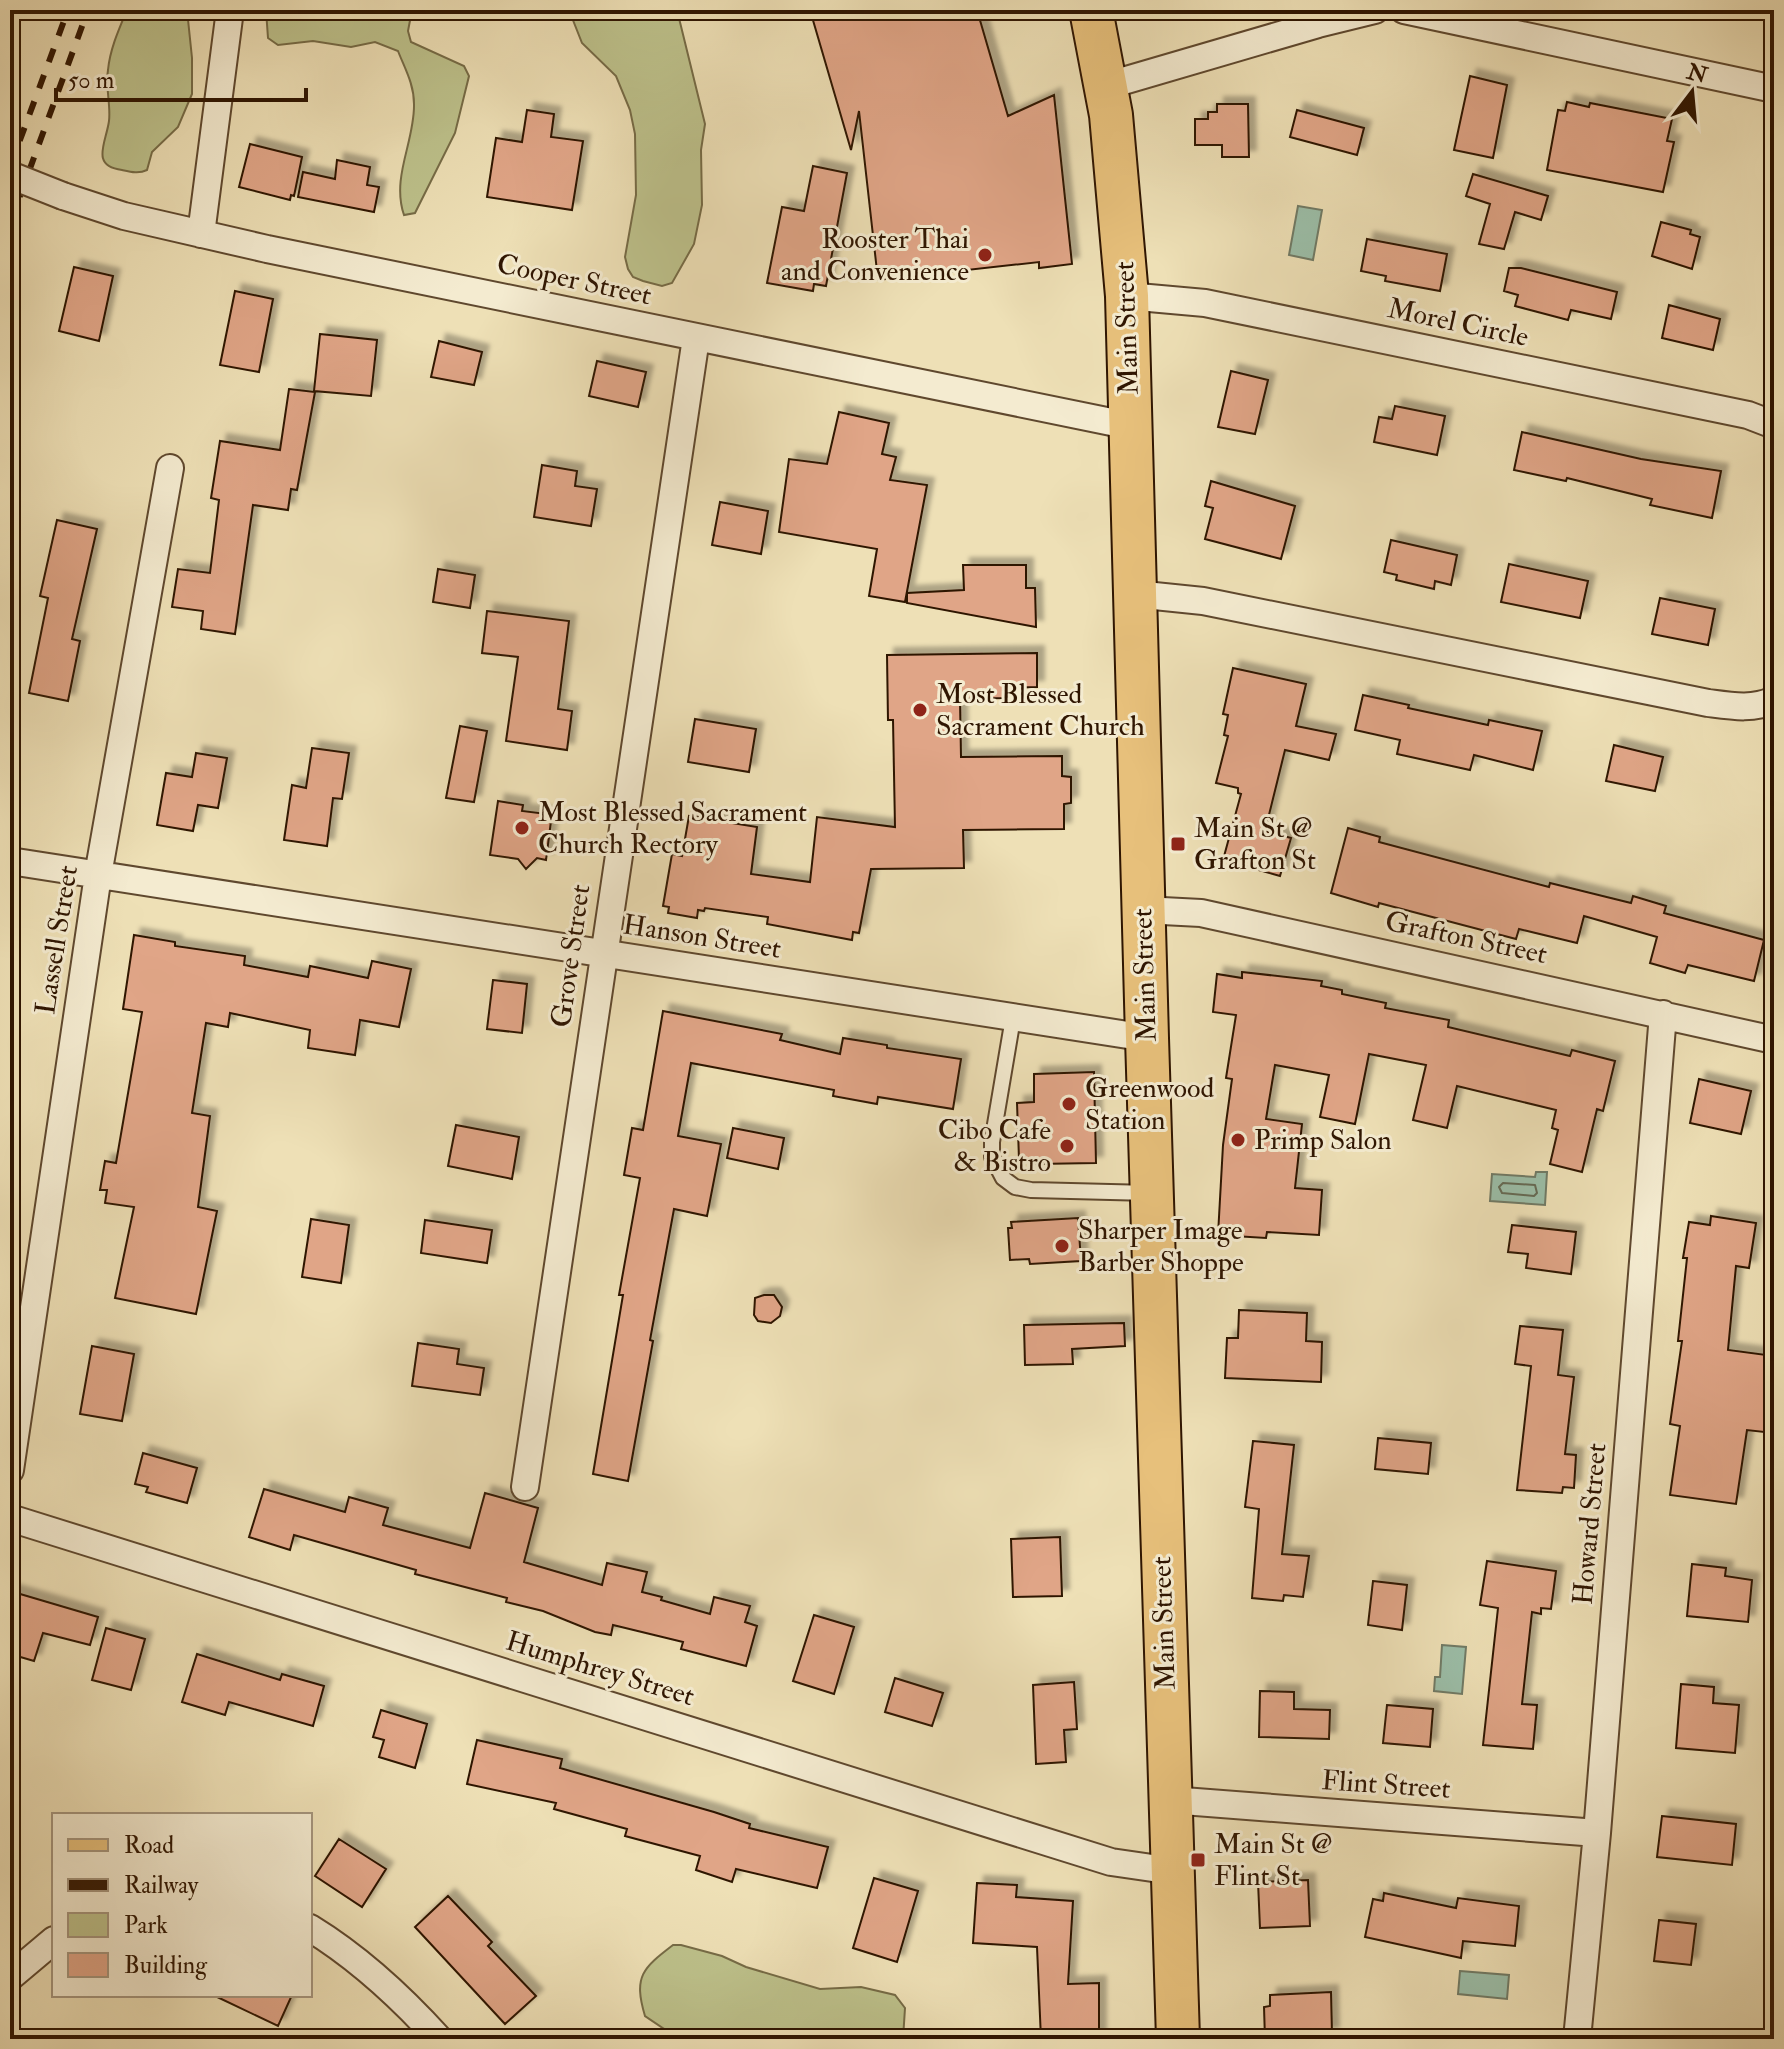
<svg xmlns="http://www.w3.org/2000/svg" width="1784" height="2049" font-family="'IM FELL Double Pica',serif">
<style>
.green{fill:#bdc18b;stroke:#766b46;stroke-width:2}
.water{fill:#9bbea8;stroke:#707a65;stroke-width:2}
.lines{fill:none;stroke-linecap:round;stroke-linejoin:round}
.shore{stroke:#656a54;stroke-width:2}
.building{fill:#e0a587;stroke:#2f1501;stroke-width:2;filter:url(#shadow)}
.service-casing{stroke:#5f482e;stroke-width:18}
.minor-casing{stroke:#5f482e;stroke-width:30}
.primary-casing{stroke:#2f1501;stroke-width:46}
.service{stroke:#f4ebd0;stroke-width:14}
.minor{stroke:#f4ebd0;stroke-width:26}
.primary{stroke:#e7c07b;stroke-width:42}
.rail{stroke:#2f1501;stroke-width:6;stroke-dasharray:14 14;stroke-linecap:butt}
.minor-bridge-casing{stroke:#5f482e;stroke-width:30;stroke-linecap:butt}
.minor-bridge{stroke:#f4ebd0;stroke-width:26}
.poi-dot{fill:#8f2418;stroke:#f4ebd0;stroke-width:3}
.labels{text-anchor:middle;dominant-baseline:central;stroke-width:6;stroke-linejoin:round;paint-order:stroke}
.poi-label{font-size:28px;fill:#2f1501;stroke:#f4ebd0;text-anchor:start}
.street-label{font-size:28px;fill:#2f1501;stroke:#f4ebd0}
</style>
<defs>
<filter id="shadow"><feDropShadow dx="7" dy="-7" stdDeviation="2" flood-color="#0004"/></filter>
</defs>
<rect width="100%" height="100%" fill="#eee0b6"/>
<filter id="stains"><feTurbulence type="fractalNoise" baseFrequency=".0025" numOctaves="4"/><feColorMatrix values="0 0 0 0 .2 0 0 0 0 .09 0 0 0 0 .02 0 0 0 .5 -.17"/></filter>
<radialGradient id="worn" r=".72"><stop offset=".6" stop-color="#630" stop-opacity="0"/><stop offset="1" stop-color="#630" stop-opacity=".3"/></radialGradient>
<path class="green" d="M 127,10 L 187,10 L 192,58 L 192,94 L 178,127 L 152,152 L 147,170 C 139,174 131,172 122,170 C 90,166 106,143 109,121 C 111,104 105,87 108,70 C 110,49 119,29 127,10 Z
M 266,10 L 350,10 L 361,13 L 365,10 L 412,10 L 408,31 L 411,42 L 464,66 L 469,76 L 455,133 L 415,213 L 404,215 C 391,177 415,141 414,104 C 414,84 405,69 398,51 L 375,42 L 351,47 L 313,41 L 278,45 L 268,38 Z
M 569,10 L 677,10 L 705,124 L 701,150 L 702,205 L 694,244 L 672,283 L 662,286 L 643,281 L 633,277 L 628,269 L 625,257 L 636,195 L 635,134 L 630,110 L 616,76 L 582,43 Z
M 673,1945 L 681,1945 L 722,1956 L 746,1967 L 820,1989 L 861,1987 L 895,1995 L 905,2008 L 903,2039 L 679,2039 L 645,2016 C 633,1976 643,1968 673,1945 Z"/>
<path class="water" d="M 1298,206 L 1322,210 L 1313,260 L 1289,255 Z
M 1536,1172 L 1547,1172 L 1545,1205 L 1490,1201 L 1492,1174 L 1535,1177 Z
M 1442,1645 L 1466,1647 L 1462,1694 L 1434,1691 L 1435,1677 L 1440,1677 Z
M 1460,1971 L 1509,1975 L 1507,1999 L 1458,1994 Z"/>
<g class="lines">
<path class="shore" d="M 1503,1183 L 1535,1185 L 1537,1193 L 1534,1196 L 1502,1193 L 1499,1187 Z"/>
</g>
<path class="building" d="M 810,10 L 977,10 L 1008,116 L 1054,95 L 1072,264 L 1039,268 L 1039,262 L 878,280 L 859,111 L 851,150 Z
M 1470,76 L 1507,85 L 1493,158 L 1454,150 Z
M 1567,102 L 1589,107 L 1590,103 L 1672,119 L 1667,141 L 1674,142 L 1663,192 L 1547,170 L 1558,110 L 1565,111 Z
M 1217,104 L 1248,104 L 1249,157 L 1222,157 L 1222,145 L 1195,145 L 1195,119 L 1208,119 L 1208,112 L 1217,112 Z
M 527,110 L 554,114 L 551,137 L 583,141 L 572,210 L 487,197 L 496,138 L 522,142 Z
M 1297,110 L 1364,128 L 1357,155 L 1290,137 Z
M 250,144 L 302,157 L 294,196 L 291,195 L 290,200 L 239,187 Z
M 337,160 L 370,167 L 367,185 L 379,187 L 374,212 L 298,197 L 303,172 L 335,179 Z
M 813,166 L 847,173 L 826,286 L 814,284 L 813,291 L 767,283 L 782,207 L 804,211 Z
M 1473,174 L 1548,196 L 1541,220 L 1515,212 L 1504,249 L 1479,244 L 1490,204 L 1466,196 Z
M 1661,222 L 1691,230 L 1690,234 L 1700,237 L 1692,269 L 1652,256 Z
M 1367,239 L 1447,254 L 1440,291 L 1385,281 L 1386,276 L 1361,271 Z
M 74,267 L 113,276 L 99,341 L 59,331 Z
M 1509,268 L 1521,268 L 1617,292 L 1611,319 L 1571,310 L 1568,320 L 1515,306 L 1518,295 L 1504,291 Z
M 235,291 L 273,299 L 259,372 L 220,365 Z
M 1669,305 L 1720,319 L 1713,350 L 1662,338 Z
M 320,334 L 377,340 L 371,396 L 314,391 Z
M 439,341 L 482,352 L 474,385 L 431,377 Z
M 597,361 L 646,372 L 638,407 L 589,396 Z
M 1231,371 L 1268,380 L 1255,434 L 1218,427 Z
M 289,389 L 315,392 L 297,490 L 291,489 L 288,510 L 253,505 L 235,634 L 201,629 L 203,611 L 172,607 L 178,569 L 210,573 L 219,500 L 211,498 L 220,441 L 280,450 Z
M 1395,406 L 1445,416 L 1437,455 L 1374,442 L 1379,417 L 1392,419 Z
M 839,412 L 889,423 L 882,454 L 896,457 L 890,480 L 927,485 L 905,602 L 869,596 L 877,549 L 779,532 L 789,459 L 827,464 Z
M 1522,432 L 1641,459 L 1721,471 L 1712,518 L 1650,505 L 1652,499 L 1567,478 L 1566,481 L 1514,470 Z
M 542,465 L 577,471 L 575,486 L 597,489 L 591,526 L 534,517 Z
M 1211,481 L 1295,506 L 1281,559 L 1205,539 L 1213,508 L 1205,506 Z
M 720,502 L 768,511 L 761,554 L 712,545 Z
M 57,520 L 97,529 L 72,639 L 80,641 L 68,701 L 29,693 L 48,598 L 40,596 Z
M 1391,540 L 1457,555 L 1451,585 L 1435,581 L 1434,589 L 1396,580 L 1397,575 L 1384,572 Z
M 1509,564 L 1588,581 L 1580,618 L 1501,602 Z
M 963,565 L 1026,565 L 1026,588 L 1035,588 L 1036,627 L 907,603 L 907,593 L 964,590 Z
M 438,569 L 475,575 L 470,608 L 433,602 Z
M 1660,598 L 1715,609 L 1708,645 L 1652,634 Z
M 487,611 L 569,621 L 558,709 L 572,711 L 567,750 L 506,741 L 518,657 L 482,653 Z
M 1037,653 L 1037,687 L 1005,688 L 1005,698 L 960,699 L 961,757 L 1062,756 L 1062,776 L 1071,777 L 1071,803 L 1064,804 L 1064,829 L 963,830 L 964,868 L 871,869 L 859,933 L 853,932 L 852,940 L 767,924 L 768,917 L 705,908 L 704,911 L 698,910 L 697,918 L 668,913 L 669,907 L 663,906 L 672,854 L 682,856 L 689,816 L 757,827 L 751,874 L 810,882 L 817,817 L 895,827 L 893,720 L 888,720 L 887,655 Z
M 1233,668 L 1306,684 L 1296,726 L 1336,734 L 1329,760 L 1285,750 L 1265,831 L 1291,838 L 1280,876 L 1223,860 L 1241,794 L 1238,793 L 1238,788 L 1216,783 L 1228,736 L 1224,735 L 1228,715 L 1223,714 Z
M 1363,695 L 1409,705 L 1408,708 L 1488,725 L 1489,720 L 1542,731 L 1533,770 L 1474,755 L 1470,770 L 1397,754 L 1400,740 L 1355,730 Z
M 695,719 L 756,729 L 749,772 L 688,762 Z
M 460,726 L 487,731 L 474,802 L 446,798 Z
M 1614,745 L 1663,757 L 1655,791 L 1606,781 Z
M 312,748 L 349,753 L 342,799 L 333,798 L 327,846 L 284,840 L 292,785 L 306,788 Z
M 196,753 L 227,758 L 218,808 L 198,805 L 193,831 L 157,825 L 166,773 L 192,777 Z
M 498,801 L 523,805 L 522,811 L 547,814 L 546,820 L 551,821 L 546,860 L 537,858 L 526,869 L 518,859 L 490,855 Z
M 1348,828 L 1380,837 L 1379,842 L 1549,887 L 1550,883 L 1631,903 L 1633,896 L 1666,906 L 1664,913 L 1764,940 L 1754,981 L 1688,965 L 1685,973 L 1650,963 L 1657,937 L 1584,916 L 1577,943 L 1519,929 L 1516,939 L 1379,903 L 1378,907 L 1331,893 Z
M 134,935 L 175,942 L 175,946 L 245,956 L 244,965 L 308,977 L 310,966 L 368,978 L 372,961 L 411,969 L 399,1027 L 360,1020 L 355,1055 L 308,1048 L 310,1030 L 230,1013 L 228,1027 L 206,1023 L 192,1113 L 210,1116 L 198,1207 L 217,1211 L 196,1314 L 115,1298 L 134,1207 L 105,1203 L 107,1190 L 100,1190 L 105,1161 L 116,1163 L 142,1012 L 123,1009 Z
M 1242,972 L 1322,981 L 1321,986 L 1342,990 L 1342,994 L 1386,1003 L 1385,1008 L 1449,1020 L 1448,1027 L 1570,1056 L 1572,1050 L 1615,1061 L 1603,1111 L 1597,1109 L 1582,1172 L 1550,1164 L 1558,1130 L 1552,1128 L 1556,1110 L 1457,1086 L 1447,1128 L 1413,1120 L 1426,1065 L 1369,1054 L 1355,1124 L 1320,1117 L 1329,1075 L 1275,1065 L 1266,1119 L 1302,1124 L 1295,1188 L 1322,1190 L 1319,1235 L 1267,1232 L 1266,1238 L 1218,1235 L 1223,1145 L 1232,1079 L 1226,1078 L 1236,1015 L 1213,1012 L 1217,974 L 1242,978 Z
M 493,980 L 527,984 L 522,1033 L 487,1029 Z
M 663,1011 L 782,1034 L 780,1040 L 840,1054 L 843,1038 L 887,1045 L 887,1048 L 961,1059 L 953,1109 L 878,1097 L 877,1104 L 833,1096 L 834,1090 L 691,1063 L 678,1136 L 721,1144 L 707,1216 L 674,1209 L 650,1340 L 653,1341 L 628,1481 L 593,1474 L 623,1295 L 619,1295 L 640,1178 L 624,1175 L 632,1128 L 643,1130 Z
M 1094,1072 L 1096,1163 L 1036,1164 L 1036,1159 L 1019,1159 L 1017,1103 L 1034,1102 L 1034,1074 Z
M 1699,1079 L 1751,1091 L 1741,1134 L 1690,1123 Z
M 456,1125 L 519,1137 L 512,1179 L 448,1166 Z
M 733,1128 L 784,1138 L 778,1169 L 727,1158 Z
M 1711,1216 L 1756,1223 L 1749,1268 L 1736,1266 L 1728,1350 L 1774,1356 L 1764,1432 L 1747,1430 L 1736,1504 L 1670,1495 L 1680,1426 L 1670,1424 L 1682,1341 L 1678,1341 L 1687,1258 L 1683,1258 L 1689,1222 L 1710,1225 Z
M 1078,1218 L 1081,1261 L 1030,1264 L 1029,1259 L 1010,1260 L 1008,1228 L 1012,1228 L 1011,1222 Z
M 311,1219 L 349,1225 L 341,1283 L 302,1277 Z
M 425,1220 L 492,1230 L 487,1263 L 421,1253 Z
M 1512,1225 L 1576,1232 L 1571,1274 L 1526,1268 L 1528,1254 L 1508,1252 Z
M 764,1295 L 774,1295 L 782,1307 L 780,1316 L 771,1323 L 758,1321 L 754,1315 L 755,1298 Z
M 1239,1310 L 1307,1313 L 1306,1341 L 1322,1342 L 1321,1382 L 1225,1378 L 1227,1338 L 1238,1338 Z
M 1124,1323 L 1125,1346 L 1072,1349 L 1073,1364 L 1025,1365 L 1024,1325 Z
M 1520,1326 L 1563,1330 L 1558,1375 L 1574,1377 L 1565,1454 L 1576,1455 L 1574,1488 L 1563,1487 L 1562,1493 L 1517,1490 L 1531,1366 L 1515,1364 Z
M 418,1343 L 459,1349 L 457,1364 L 484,1368 L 480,1395 L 412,1386 Z
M 92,1346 L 134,1354 L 122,1421 L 80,1414 Z
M 1378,1438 L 1431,1443 L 1428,1474 L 1375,1469 Z
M 1253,1441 L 1294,1445 L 1282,1554 L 1309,1556 L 1303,1597 L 1284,1595 L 1283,1601 L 1252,1598 L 1259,1509 L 1245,1507 Z
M 143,1453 L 197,1468 L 187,1503 L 146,1492 L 148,1487 L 135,1484 Z
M 264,1489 L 345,1512 L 349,1497 L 388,1508 L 383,1525 L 470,1548 L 485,1493 L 538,1508 L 524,1562 L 602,1585 L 607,1563 L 647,1572 L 642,1592 L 662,1597 L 661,1600 L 710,1614 L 714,1597 L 750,1606 L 745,1622 L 757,1626 L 746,1666 L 681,1649 L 683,1642 L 613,1625 L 611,1635 L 595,1632 L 543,1611 L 506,1602 L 507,1598 L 415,1574 L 416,1570 L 294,1535 L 290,1550 L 249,1537 Z
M 1060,1537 L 1062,1596 L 1013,1597 L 1011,1539 Z
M 1487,1561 L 1556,1571 L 1551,1609 L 1541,1608 L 1541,1614 L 1532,1612 L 1522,1704 L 1537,1705 L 1533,1749 L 1483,1745 L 1498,1608 L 1480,1605 Z
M 1692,1564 L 1726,1568 L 1725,1576 L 1752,1580 L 1748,1622 L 1687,1616 Z
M 1373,1581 L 1407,1585 L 1402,1630 L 1368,1625 Z
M 10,1591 L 98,1617 L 90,1645 L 43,1633 L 34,1661 L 10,1654 Z
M 814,1615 L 854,1627 L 834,1694 L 793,1681 Z
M 106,1628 L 145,1639 L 131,1690 L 92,1680 Z
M 197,1654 L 280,1680 L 282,1674 L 324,1686 L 313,1726 L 229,1702 L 225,1715 L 182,1702 Z
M 895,1678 L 943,1693 L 932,1726 L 885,1712 Z
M 1074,1682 L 1077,1729 L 1064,1730 L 1066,1762 L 1036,1764 L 1033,1685 Z
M 1681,1684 L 1714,1687 L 1713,1703 L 1739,1705 L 1735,1753 L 1676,1748 Z
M 1260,1691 L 1294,1692 L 1294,1709 L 1330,1710 L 1329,1739 L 1259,1737 Z
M 1387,1705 L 1433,1709 L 1430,1747 L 1383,1743 Z
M 381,1710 L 427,1724 L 415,1768 L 379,1757 L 384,1740 L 373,1737 Z
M 477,1740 L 562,1759 L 560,1768 L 714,1812 L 750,1824 L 749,1828 L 828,1847 L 817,1888 L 736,1869 L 732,1882 L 696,1870 L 700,1856 L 625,1836 L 627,1829 L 554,1809 L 556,1803 L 467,1784 Z
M 1662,1816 L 1736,1824 L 1732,1865 L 1657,1857 Z
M 339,1839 L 386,1869 L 362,1907 L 315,1876 Z
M 874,1878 L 918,1891 L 897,1962 L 853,1948 Z
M 1308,1880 L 1310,1926 L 1260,1928 L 1258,1882 Z
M 977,1883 L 1017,1885 L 1016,1897 L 1073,1901 L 1068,1984 L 1099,1983 L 1099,2039 L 1041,2039 L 1037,1947 L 973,1943 Z
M 1384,1893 L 1456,1908 L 1458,1898 L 1519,1906 L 1515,1946 L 1463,1941 L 1461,1958 L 1365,1937 L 1373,1899 L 1383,1901 Z
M 448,1896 L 492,1942 L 488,1946 L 536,1996 L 505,2024 L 415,1927 Z
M 1659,1920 L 1696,1924 L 1691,1965 L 1654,1961 Z
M 1331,1992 L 1332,2034 L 1305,2035 L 1305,2039 L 1265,2039 L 1264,2007 L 1270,2006 L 1270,1995 Z
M 213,1995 L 292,1995 L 278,2026 Z"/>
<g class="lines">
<defs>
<path id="service" d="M 1013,1018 L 992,1142 L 992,1157 L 1003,1178 L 1015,1187 L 1031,1190 L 1150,1193"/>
<path id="minor" d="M 1404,10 L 1774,89
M 1106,86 L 1318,24 L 1375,10
M 63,196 L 124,216 L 267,249 L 1131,426
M 201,234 L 230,10
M 1127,296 L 1205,303 L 1748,415 L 1774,425
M 1135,594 L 1203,601 L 1708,703 C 1731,706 1753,710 1774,700
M 10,861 L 1147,1038
M 1143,910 L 1201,913 L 1774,1040
M 10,1470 L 98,875 L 170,468
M 525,1487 L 696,338
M 10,1518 L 1111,1862 L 1173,1871
M 1170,1800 L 1597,1833
M 310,1928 C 359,1958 401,1997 439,2039
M 10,1977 L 54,1940
M 1577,2039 L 1597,1833 L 1663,1014"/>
<path id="primary" d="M 1091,10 L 1111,115 L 1127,296 L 1147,1038 L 1178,2039"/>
</defs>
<use href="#service" class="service-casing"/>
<use href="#minor" class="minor-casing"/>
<use href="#primary" class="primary-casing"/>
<use href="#service" class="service"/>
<use href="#minor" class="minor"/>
<use href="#primary" class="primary"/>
<path class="rail" d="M 10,167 L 68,10
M 10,223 L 88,10"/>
<defs>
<path id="minor-bridge" d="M 10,175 L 63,196"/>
</defs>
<use href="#minor-bridge" class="minor-bridge-casing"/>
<use href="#minor-bridge" class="minor-bridge"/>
</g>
<g class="poi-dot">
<circle cx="985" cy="255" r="8"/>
<circle cx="920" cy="710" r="8"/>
<circle cx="522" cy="828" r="8"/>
<rect x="1170" y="836" width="16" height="16" rx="4"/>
<circle cx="1069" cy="1104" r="8"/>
<circle cx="1238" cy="1140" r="8"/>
<circle cx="1067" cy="1146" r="8"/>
<circle cx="1062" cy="1246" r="8"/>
<rect x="1190" y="1852" width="16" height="16" rx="4"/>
</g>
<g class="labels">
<g class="poi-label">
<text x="969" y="239" text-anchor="end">Rooster Thai<tspan x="969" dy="32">and Convenience</tspan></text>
<text x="936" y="694">Most Blessed<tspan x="936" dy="32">Sacrament Church</tspan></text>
<text x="538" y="812">Most Blessed Sacrament<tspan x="538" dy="32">Church Rectory</tspan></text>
<text x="1194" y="828">Main St @<tspan x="1194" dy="32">Grafton St</tspan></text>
<text x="1085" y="1088">Greenwood<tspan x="1085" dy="32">Station</tspan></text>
<text x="1051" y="1130" text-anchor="end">Cibo Cafe<tspan x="1051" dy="32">&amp; Bistro</tspan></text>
<text x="1254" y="1140">Primp Salon</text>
<text x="1078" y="1230">Sharper Image<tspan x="1078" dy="32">Barber Shoppe</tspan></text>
<text x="1214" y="1844">Main St @<tspan x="1214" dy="32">Flint St</tspan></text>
</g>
<g class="street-label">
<text transform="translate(574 280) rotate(12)">Cooper Street</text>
<text transform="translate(1458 323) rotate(12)">Morel Circle</text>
<text transform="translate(1127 328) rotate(-92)">Main Street</text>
<text transform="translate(702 937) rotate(9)">Hanson Street</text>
<text transform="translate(1466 938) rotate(12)">Grafton Street</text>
<text transform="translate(57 940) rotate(-81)">Lassell Street</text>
<text transform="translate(571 956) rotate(-82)">Grove Street</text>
<text transform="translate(1145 975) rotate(-92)">Main Street</text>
<text transform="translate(1590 1524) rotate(-85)">Howard Street</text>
<text transform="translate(1164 1623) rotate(-92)">Main Street</text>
<text transform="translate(600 1669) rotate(17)">Humphrey Street</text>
<text transform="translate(1386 1785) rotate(4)">Flint Street</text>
</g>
</g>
<rect width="1784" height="2049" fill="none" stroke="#eee0b6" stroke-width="40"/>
<rect x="12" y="12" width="1760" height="2025" fill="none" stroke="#2f1501" stroke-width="4"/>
<rect x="20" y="20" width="1744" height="2009" fill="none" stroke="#2f1501" stroke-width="2"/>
<rect x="52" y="1813" width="260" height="184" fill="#f4ebd0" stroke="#a5957d" stroke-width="2"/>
<rect x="68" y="1839" width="40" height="12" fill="#e7c07b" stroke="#a5957d" stroke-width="2"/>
<text x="124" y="1853" font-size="24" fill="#2f1501">Road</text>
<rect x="68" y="1879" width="40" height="12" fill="#2f1501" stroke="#a5957d" stroke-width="2"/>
<text x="124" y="1893" font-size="24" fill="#2f1501">Railway</text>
<rect x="68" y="1913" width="40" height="24" fill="#bdc18b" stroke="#a5957d" stroke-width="2"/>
<text x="124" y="1933" font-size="24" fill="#2f1501">Park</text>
<rect x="68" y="1953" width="40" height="24" fill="#e0a587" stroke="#a5957d" stroke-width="2"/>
<text x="124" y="1973" font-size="24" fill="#2f1501">Building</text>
<g transform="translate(1692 92) rotate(16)" stroke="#f4ebd0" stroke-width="6" paint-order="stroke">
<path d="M0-6L14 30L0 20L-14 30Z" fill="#2f1501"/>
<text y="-12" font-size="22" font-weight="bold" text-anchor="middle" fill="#2f1501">N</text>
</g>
<path d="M56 88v12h250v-12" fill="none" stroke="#2f1501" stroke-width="4"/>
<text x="68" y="88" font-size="24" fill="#2f1501" stroke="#f4ebd0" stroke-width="6" paint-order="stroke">50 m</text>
<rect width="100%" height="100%" filter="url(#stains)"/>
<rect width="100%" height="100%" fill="url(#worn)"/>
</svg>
